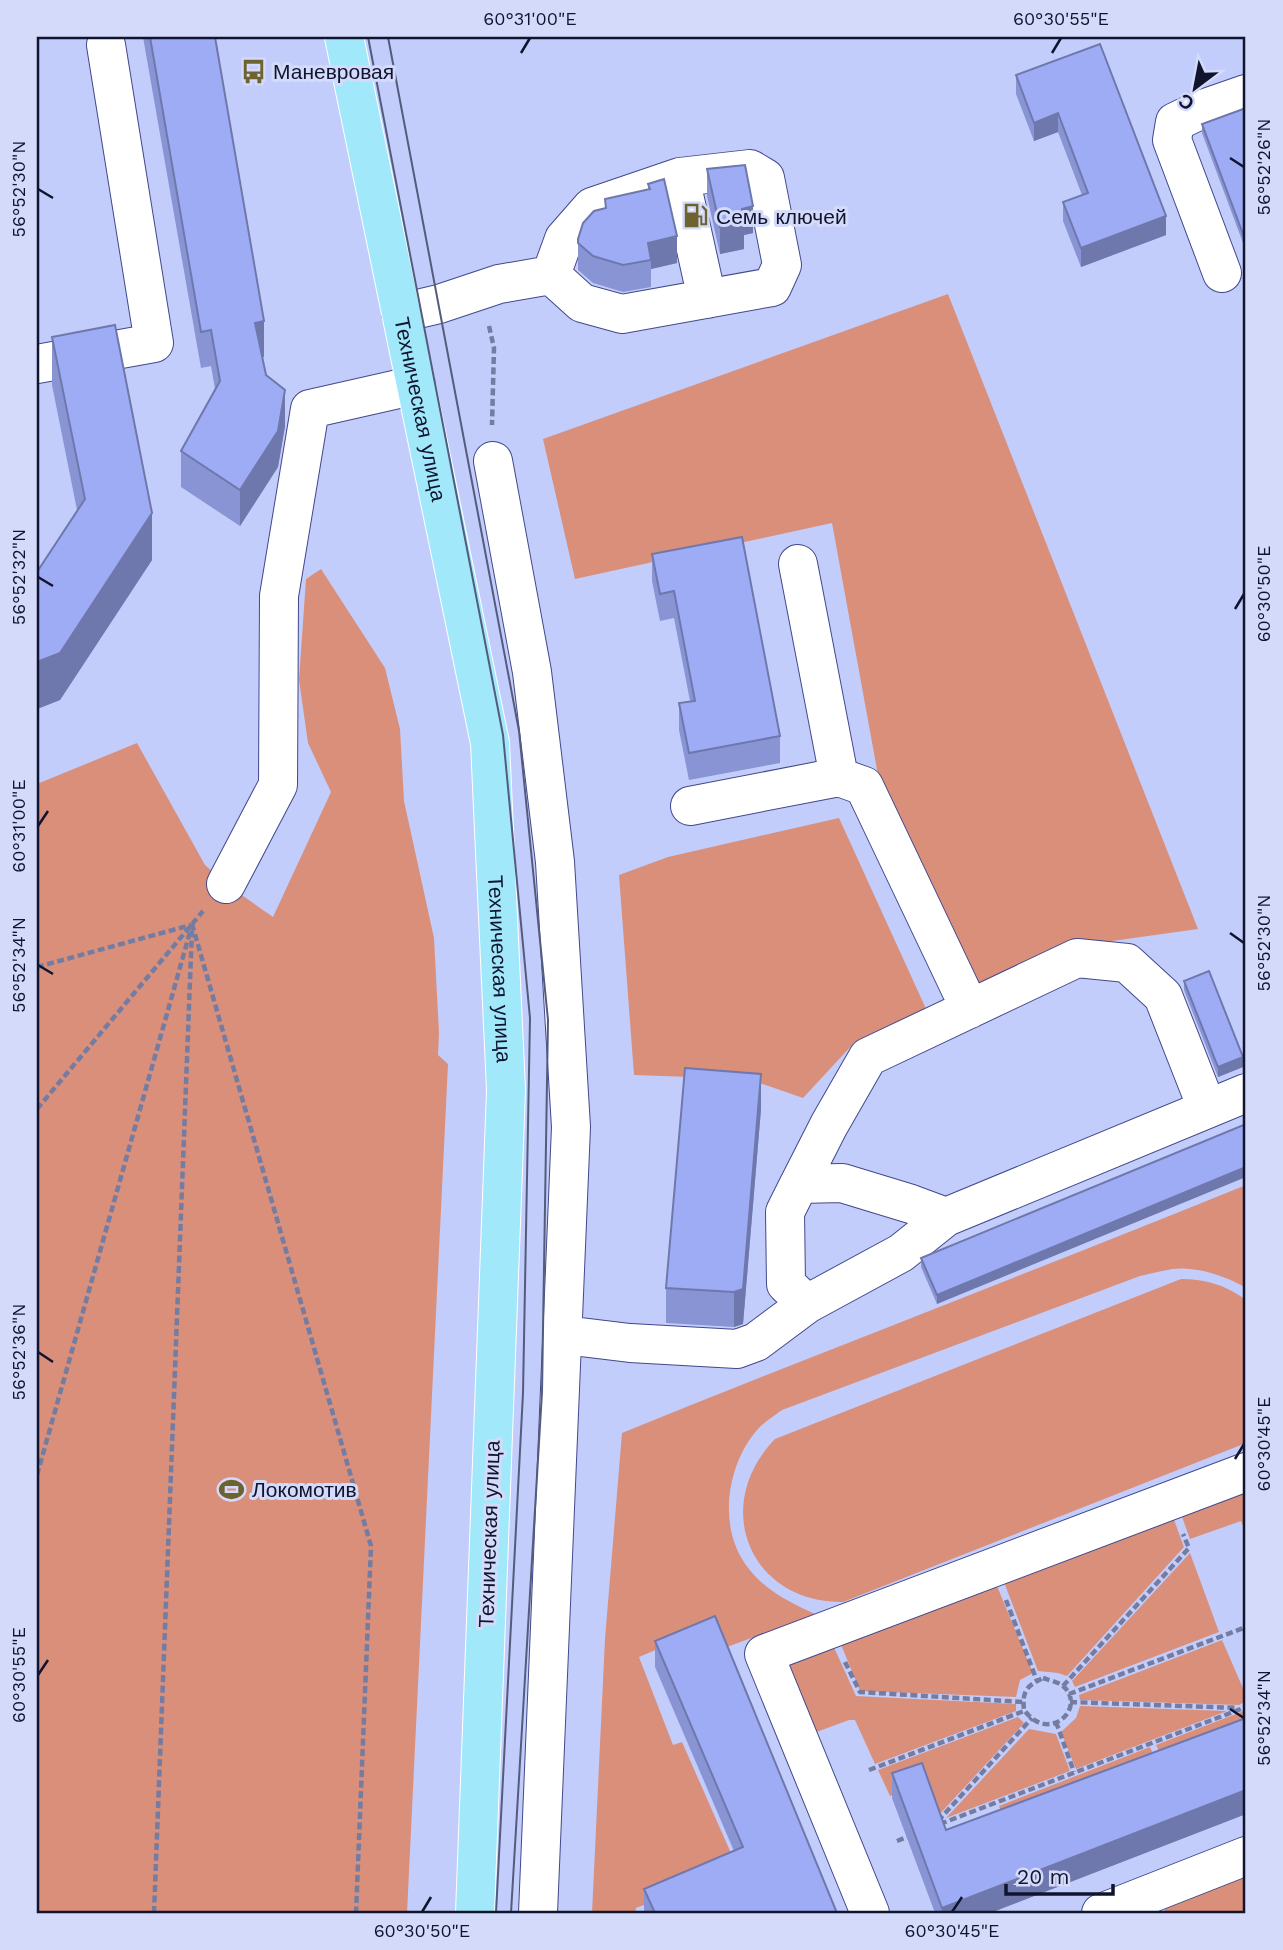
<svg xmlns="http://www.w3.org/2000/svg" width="1283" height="1950" font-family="'Work Sans',sans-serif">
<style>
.green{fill:#da8f7b}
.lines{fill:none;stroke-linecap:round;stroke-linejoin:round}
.minor-casing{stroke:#41498b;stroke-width:40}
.major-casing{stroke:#fff;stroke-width:40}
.path{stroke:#747ca1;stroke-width:4.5;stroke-dasharray:7 3.5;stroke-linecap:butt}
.minor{stroke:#fff;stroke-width:38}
.major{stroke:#a1e9fa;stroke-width:38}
.tram{stroke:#545b7d;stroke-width:2}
.wall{fill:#8894d4}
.shaded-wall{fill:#6f78ac}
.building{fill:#9eacf6;stroke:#6f78ac;stroke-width:2}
.ticks{fill:none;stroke:#10142f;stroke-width:2.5}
.labels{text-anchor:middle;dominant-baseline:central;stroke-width:6;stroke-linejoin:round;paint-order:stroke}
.poi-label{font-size:21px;fill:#10142f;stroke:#d4dbfa;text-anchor:start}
.street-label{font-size:21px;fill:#10142f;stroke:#d4dbfa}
.neatline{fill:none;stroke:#10142f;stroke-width:2.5}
.ticks-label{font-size:18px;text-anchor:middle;fill:#10142f}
</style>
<rect width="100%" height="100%" fill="#c3cdfb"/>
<path class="green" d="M 948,294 L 1198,929 L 1062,948 L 977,986 L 878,775 L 832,523 L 575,579 L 543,439 Z
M 321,569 L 385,668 L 400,729 L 404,801 L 434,938 L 439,1033 L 438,1055 L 448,1064 L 407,1913 L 37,1913 L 37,784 L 137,743 L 205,865 L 226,884 L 273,917 L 331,792 L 308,743 L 299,680 L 306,579 Z
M 839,818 L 927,1011 L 854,1043 L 803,1098 L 748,1079 L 634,1075 L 619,875 L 668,857 Z
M 1246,1185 L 1246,1288 C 1226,1276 1196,1266 1172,1269 C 1161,1271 1150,1274 1140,1276 L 782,1410 C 774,1416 764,1422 757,1430 C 726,1466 717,1530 749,1569 C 766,1591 791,1603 815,1614 L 727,1647 L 684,1638 L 639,1657 L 673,1745 L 682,1742 L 738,1869 L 636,1908 L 635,1913 L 592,1913 L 605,1639 L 622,1433 C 829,1349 1039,1269 1246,1185 Z
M 1181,1279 C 1206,1279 1226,1285 1246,1300 L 1246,1443 L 843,1602 C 750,1603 710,1506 775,1439 Z
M 1246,1488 L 1246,1534 L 1241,1521 L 1190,1539 L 1181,1514 Z
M 1173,1517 L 1184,1547 L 1067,1676 L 1058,1673 L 1038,1671 L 1004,1582 Z
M 1190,1553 L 1219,1632 L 1075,1687 L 1072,1681 Z
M 997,1586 L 1033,1673 L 1020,1680 L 1016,1697 L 860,1691 L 840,1642 Z
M 1222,1640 L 1246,1695 L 1246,1701 L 1239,1705 L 1080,1700 L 1079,1695 Z
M 832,1643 L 856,1696 L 1016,1704 L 1016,1711 L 875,1764 L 855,1720 L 849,1720 L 811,1734 L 780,1662 Z
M 1080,1706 L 1227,1711 L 1076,1769 L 1061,1732 L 1076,1718 Z
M 1246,1710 L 1246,1733 L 1163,1759 L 1156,1745 Z
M 1018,1717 L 1024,1723 L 936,1818 L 924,1784 L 890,1796 L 878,1770 Z
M 1029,1729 L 1056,1734 L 1070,1771 L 946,1818 Z
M 1150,1747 L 1157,1762 L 1004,1821 L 999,1806 Z
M 1246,1864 L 1246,1913 L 1165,1913 L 1164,1897 Z"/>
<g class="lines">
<defs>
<path id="minor" d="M 680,177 L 707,299
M 1222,273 L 1172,140 L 1175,122 L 1200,110 L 1246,94
M 401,313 L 439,304 L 499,284 L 551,275 L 582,303 L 622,314 L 772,287 L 782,265 L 765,178 L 750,169 L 680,177 L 592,207 L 564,239 L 551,275
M 37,364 L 154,343 L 106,45
M 493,461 L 532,672 L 555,862 L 571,1127 L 538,1913
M 798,564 L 839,777
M 690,806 L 839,777 L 864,786 L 970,1009
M 226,884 L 278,785 L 279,596 L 310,409 L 416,385
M 799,1184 L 829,1125 L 868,1057 L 1077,958 L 1127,963 L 1163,996 L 1207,1108
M 946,1217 L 911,1204 L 842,1183 L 799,1184 L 785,1212 L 786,1284 L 807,1304 L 901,1253 L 946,1217 L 1246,1093
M 564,1335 L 630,1343 L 737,1349 L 756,1342 L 807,1304
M 870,1913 L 764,1654 L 1246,1472
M 1101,1913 L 1246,1856"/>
<g id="major">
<path id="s1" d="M 344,37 L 490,743 L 506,1090 L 475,1913"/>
</g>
</defs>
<use href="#minor" class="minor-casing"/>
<use href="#major" class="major-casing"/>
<path class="path" d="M 489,326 L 494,348 L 492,425
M 192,924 L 371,1546 L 356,1913
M 37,967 L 191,925
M 37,1109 L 203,911
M 37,1475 L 190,932
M 1006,1600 L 1037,1681
M 845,1662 L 860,1692 L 1023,1702
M 1043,1678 C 1049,1680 1058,1682 1063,1686 C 1084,1704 1059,1734 1036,1721 C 1032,1719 1027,1714 1024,1710 C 1022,1692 1026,1686 1043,1678 Z
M 1063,1686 L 1189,1548 L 1183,1534
M 1069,1694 L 1246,1627
M 1070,1702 L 1238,1708
M 1056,1722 L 1074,1772
M 869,1770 L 1024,1711
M 938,1821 L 1032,1718
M 940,1824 L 1246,1707
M 897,1841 L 912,1835
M 154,1913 L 192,929"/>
<use href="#minor" class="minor"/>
<use href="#major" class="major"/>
<path class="tram" d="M 368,37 L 503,735 L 530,1018 L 523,1393 L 496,1913
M 388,37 L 519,731 L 548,1020 L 542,1392 L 511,1913"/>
</g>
<path class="wall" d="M 143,37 L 215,37 L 264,357 L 262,357 L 266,375 L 285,426 L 278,467 L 240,526 L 181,487 L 181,451 L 215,389 L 211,366 L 201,368 Z
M 1100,44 L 1166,235 L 1081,267 L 1063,221 L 1063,202 L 1082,195 L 1058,132 L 1034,141 L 1016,94 L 1016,75 Z
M 1246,108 L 1246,251 L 1202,133 L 1202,124 Z
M 707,169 L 753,233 L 744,235 L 744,249 L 720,254 L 707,196 Z
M 648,184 L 677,263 L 651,269 L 651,287 L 623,292 L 593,283 L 578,270 L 578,239 L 605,209 L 605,199 L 648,190 Z
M 52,337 L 152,560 L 60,700 L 37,709 L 37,572 L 77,510 L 52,385 Z
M 652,554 L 780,736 L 780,763 L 689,780 L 679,730 L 679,703 L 690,701 L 674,618 L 660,621 L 652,581 Z
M 1184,981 L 1243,1067 L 1218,1077 L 1184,990 Z
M 761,1109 L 743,1324 L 734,1327 L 666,1323 L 666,1288 Z
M 1246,1124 L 937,1304 L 921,1267 L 921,1258 Z
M 655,1641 L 837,1913 L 644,1913 L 644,1889 L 734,1851 L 655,1667 Z
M 892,1773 L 946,1830 L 1246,1814 L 990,1913 L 935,1913 L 892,1798 Z"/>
<path class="shaded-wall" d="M 1058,113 L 1058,132 L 1034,141 L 1034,123 Z
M 753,206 L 753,233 L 744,235 L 744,249 L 720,254 L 720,227 L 742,209 Z
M 1166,216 L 1166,235 L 1081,267 L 1081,248 Z
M 677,236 L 677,263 L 651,269 L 651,260 L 648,243 Z
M 264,321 L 264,357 L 255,359 L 255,323 Z
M 285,390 L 285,426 L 278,467 L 240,526 L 240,490 Z
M 152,513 L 152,560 L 60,700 L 37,709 L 37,662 Z
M 1243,1057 L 1243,1067 L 1218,1077 L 1218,1067 Z
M 761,1074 L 761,1109 L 743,1324 L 734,1327 L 734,1292 Z
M 1246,1167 L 1246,1177 L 937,1304 L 937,1295 Z
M 1246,1790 L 1246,1814 L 990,1913 L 942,1913 L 942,1908 Z"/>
<path class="building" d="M 150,37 L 215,37 L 264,321 L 255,323 L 266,375 L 285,390 L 278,431 L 240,490 L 181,451 L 220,381 L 211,330 L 201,332 Z
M 1100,44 L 1166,216 L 1081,248 L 1063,202 L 1088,193 L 1058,113 L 1034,123 L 1016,75 Z
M 1246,108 L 1246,242 L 1202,124 Z
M 745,165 L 753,206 L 742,209 L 744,222 L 720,227 L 707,169 Z
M 664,179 L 677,236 L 648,243 L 651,260 L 623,265 L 593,256 L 578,243 L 578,239 L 583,223 L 594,211 L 606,208 L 605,199 L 650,189 L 648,184 Z
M 115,325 L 152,513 L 60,653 L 37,662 L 37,572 L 85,499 L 52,337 Z
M 742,537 L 780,736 L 689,753 L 679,703 L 695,701 L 674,591 L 660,594 L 652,554 Z
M 1209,971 L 1243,1057 L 1218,1067 L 1184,981 Z
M 685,1068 L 761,1074 L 743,1289 L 734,1292 L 666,1288 Z
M 1246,1124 L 1246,1167 L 937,1295 L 921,1258 Z
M 715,1616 L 837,1913 L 655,1913 L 644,1889 L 743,1847 L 655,1641 Z
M 1246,1718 L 1246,1790 L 942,1908 L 892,1773 L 922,1763 L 946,1830 Z"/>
<path class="ticks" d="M 521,53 L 530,38M 1052,53 L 1061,38M 1230,158 L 1244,167M 38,189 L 53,198M 38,577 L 53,586M 1235,609 L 1244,594M 38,826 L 48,811M 1230,933 L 1244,943M 38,965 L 53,974M 38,1352 L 53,1362M 1235,1459 L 1244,1444M 38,1675 L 48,1660M 1230,1709 L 1244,1718M 422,1912 L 431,1897M 952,1912 L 962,1897"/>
<defs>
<symbol id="bus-bare" viewBox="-9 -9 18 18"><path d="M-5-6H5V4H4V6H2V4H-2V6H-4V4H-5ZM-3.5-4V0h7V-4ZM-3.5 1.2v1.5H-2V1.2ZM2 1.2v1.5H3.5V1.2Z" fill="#6e622f" stroke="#d4dbfa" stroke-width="2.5" paint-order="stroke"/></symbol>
<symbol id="fuel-bare" viewBox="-9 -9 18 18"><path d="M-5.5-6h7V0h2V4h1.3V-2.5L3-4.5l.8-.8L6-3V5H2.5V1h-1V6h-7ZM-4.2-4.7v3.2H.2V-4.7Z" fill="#6e622f" stroke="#d4dbfa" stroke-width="2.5" paint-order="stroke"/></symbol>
<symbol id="stadium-bare" viewBox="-9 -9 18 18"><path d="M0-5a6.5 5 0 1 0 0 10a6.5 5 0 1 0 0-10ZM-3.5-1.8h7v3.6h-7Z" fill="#6e622f" stroke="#d4dbfa" stroke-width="2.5" paint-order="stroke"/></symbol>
</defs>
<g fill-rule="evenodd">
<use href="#bus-bare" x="236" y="54" width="35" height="35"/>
<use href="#fuel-bare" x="678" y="198" width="35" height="35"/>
<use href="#stadium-bare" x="214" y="1472" width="35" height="35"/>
</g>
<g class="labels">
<g class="poi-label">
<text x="273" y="71">Маневровая</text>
<text x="716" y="216">Семь ключей</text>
<text x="252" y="1489">Локомотив</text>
</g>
<g class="street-label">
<text stroke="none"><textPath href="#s1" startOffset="380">Техническая улица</textPath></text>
<text stroke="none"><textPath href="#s1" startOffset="947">Техническая улица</textPath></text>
<text transform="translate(489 1534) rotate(-88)">Техническая улица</text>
</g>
</g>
<rect width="1283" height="1950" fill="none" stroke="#d4dbfa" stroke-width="77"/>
<g transform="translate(1195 88) rotate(212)" stroke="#d4dbfa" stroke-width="5" paint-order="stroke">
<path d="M0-5L12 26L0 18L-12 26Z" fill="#10142f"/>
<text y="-10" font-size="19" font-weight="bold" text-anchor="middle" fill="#10142f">С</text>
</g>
<path d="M1006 1884v10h107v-10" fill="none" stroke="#10142f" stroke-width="3.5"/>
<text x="1017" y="1884" font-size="21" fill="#10142f" stroke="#d4dbfa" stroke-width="5" paint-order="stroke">20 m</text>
<rect x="38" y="38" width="1206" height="1874" class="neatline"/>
<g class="ticks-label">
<text x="530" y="25">60°31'00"E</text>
<text x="1061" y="25">60°30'55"E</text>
<text transform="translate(1264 167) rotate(-90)" y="6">56°52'26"N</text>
<text transform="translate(19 189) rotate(-90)" y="6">56°52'30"N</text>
<text transform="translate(19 577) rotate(-90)" y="6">56°52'32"N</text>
<text transform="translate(1264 594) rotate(-90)" y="6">60°30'50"E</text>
<text transform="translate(19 826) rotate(-90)" y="6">60°31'00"E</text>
<text transform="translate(1264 943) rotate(-90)" y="6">56°52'30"N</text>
<text transform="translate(19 965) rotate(-90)" y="6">56°52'34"N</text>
<text transform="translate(19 1352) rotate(-90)" y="6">56°52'36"N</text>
<text transform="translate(1264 1444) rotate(-90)" y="6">60°30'45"E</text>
<text transform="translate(19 1675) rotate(-90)" y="6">60°30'55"E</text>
<text transform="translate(1264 1718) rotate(-90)" y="6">56°52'34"N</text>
<text x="422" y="1937">60°30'50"E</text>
<text x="952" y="1937">60°30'45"E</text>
</g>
</svg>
